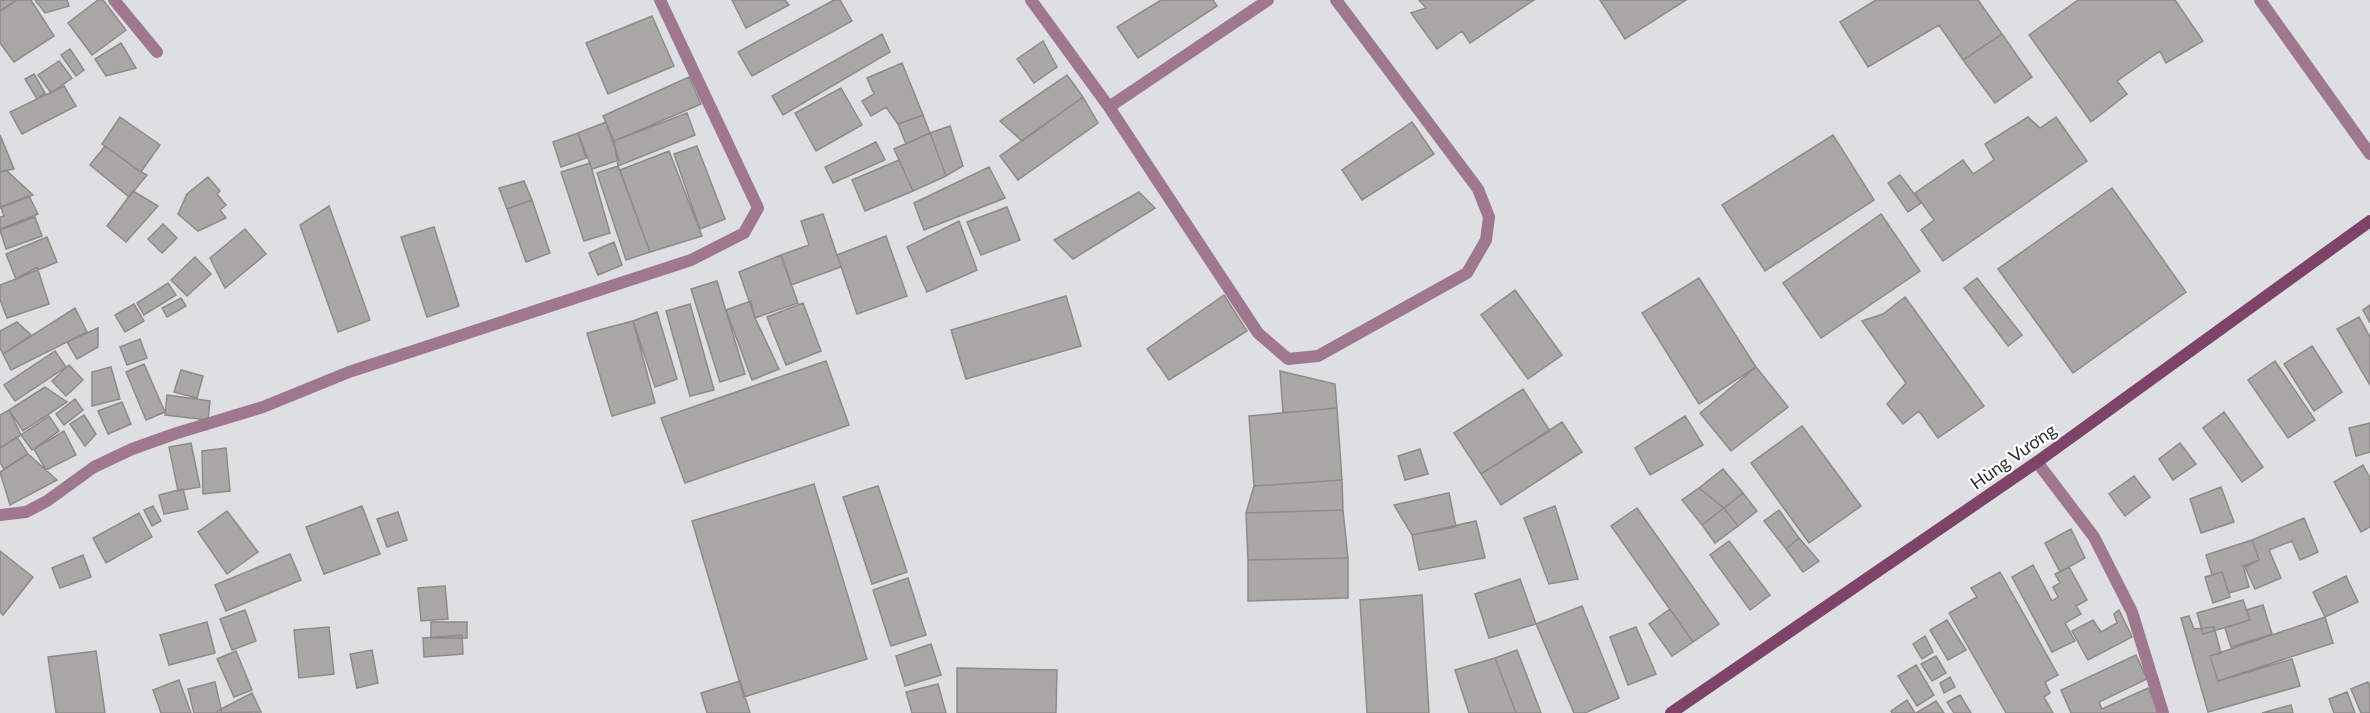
<svg xmlns="http://www.w3.org/2000/svg" width="2370" height="713" font-family="Lato,sans-serif">
<style>
.building{fill:#aaa8a5;stroke:#8d8b88;stroke-width:1.5}
.lines{fill:none;stroke-linecap:round;stroke-linejoin:round}
.service{stroke:#9f778f;stroke-width:12}
.minor{stroke:#9f778f;stroke-width:12}
.tertiary{stroke:#9f778f;stroke-width:12}
.secondary{stroke:#7d4468;stroke-width:12}
.labels{text-anchor:middle;dominant-baseline:central;stroke-width:4.5;stroke-linejoin:round;paint-order:stroke}
.street-label{font-size:18px;fill:#2f2f31;stroke:#fff}
</style>
<rect width="100%" height="100%" fill="#dedfe2"/>
<path class="building" d="M 0,0 L 17,0 L 0,11 Z
M 17,0 L 31,0 L 54,36 L 14,62 L 0,43 L 0,11 Z
M 35,0 L 67,0 L 69,6 L 45,13 Z
M 98,0 L 103,0 L 126,30 L 92,55 L 68,23 Z
M 732,0 L 785,0 L 789,5 L 746,28 Z
M 834,0 L 840,0 L 852,21 L 752,76 L 738,52 Z
M 1161,0 L 1213,0 L 1217,6 L 1138,58 L 1117,27 Z
M 1419,0 L 1534,0 L 1470,43 L 1462,31 L 1437,49 L 1411,13 L 1426,8 Z
M 1600,0 L 1686,0 L 1625,39 Z
M 1876,0 L 1978,0 L 2002,34 L 1963,60 L 1939,25 L 1868,67 L 1840,22 Z
M 2078,0 L 2175,0 L 2203,41 L 2166,63 L 2160,51 L 2117,81 L 2127,94 L 2091,122 L 2029,35 Z
M 652,16 L 674,66 L 608,94 L 586,43 Z
M 882,34 L 890,52 L 783,115 L 772,96 Z
M 2002,34 L 2032,77 L 1995,103 L 1963,60 Z
M 1043,41 L 1057,67 L 1034,83 L 1017,59 Z
M 121,43 L 136,68 L 106,76 L 95,59 Z
M 70,49 L 84,70 L 76,76 L 61,55 Z
M 59,61 L 72,78 L 51,93 L 38,75 Z
M 902,63 L 923,115 L 898,124 L 886,107 L 871,116 L 862,101 L 874,94 L 867,78 Z
M 34,74 L 45,93 L 37,99 L 25,79 Z
M 1067,75 L 1083,97 L 1022,141 L 1000,121 Z
M 689,77 L 701,104 L 614,141 L 603,116 Z
M 64,86 L 76,106 L 22,134 L 10,112 Z
M 841,88 L 862,125 L 816,151 L 795,113 Z
M 1083,97 L 1098,123 L 1018,180 L 1000,156 Z
M 687,113 L 695,135 L 618,166 L 614,141 Z
M 923,115 L 930,133 L 906,144 L 898,124 Z
M 120,117 L 160,145 L 141,172 L 102,144 Z
M 2028,117 L 2040,128 L 2056,117 L 2087,161 L 1943,261 L 1921,230 L 1934,220 L 1915,193 L 1963,160 L 1973,174 L 1994,160 L 1985,144 Z
M 606,122 L 619,160 L 592,169 L 578,133 Z
M 1412,122 L 1434,154 L 1362,200 L 1342,170 Z
M 950,126 L 963,166 L 946,176 L 930,133 Z
M 578,133 L 586,158 L 561,167 L 553,142 Z
M 930,133 L 946,176 L 913,191 L 894,149 Z
M 0,135 L 14,169 L 0,172 Z
M 1833,135 L 1874,200 L 1765,271 L 1722,205 Z
M 876,142 L 885,160 L 833,183 L 825,167 Z
M 105,146 L 141,172 L 147,175 L 129,197 L 90,165 Z
M 697,146 L 725,219 L 700,229 L 674,154 Z
M 669,151 L 702,236 L 650,252 L 620,170 Z
M 899,160 L 913,191 L 865,211 L 852,180 Z
M 590,163 L 610,233 L 584,241 L 561,172 Z
M 618,166 L 650,252 L 626,260 L 597,173 Z
M 989,167 L 1005,198 L 924,230 L 914,203 Z
M 6,170 L 33,195 L 0,208 L 0,172 Z
M 1900,175 L 1921,203 L 1908,212 L 1888,183 Z
M 208,177 L 220,191 L 217,194 L 226,205 L 220,210 L 226,218 L 198,231 L 178,214 L 187,194 Z
M 524,181 L 532,200 L 507,209 L 499,188 Z
M 2112,188 L 2186,292 L 2073,373 L 1998,269 Z
M 133,191 L 158,206 L 126,242 L 107,226 Z
M 1139,192 L 1155,208 L 1073,259 L 1054,240 Z
M 29,196 L 38,214 L 0,229 L 0,217 L 4,216 L 1,207 Z
M 532,200 L 550,253 L 526,262 L 507,209 Z
M 329,206 L 370,320 L 338,332 L 300,225 Z
M 1007,207 L 1020,240 L 981,255 L 967,222 Z
M 823,214 L 841,267 L 791,285 L 781,255 L 809,245 L 801,221 Z
M 1881,214 L 1920,271 L 1821,338 L 1783,283 Z
M 35,217 L 42,236 L 6,249 L 0,230 Z
M 959,221 L 977,270 L 927,292 L 907,247 Z
M 163,224 L 177,238 L 162,253 L 148,239 Z
M 434,227 L 459,306 L 427,317 L 401,237 Z
M 245,229 L 266,254 L 225,288 L 210,258 Z
M 886,236 L 907,296 L 857,314 L 837,255 Z
M 47,237 L 57,262 L 16,279 L 6,254 Z
M 614,242 L 622,265 L 598,275 L 589,253 Z
M 781,255 L 798,303 L 755,318 L 739,272 Z
M 195,257 L 211,274 L 187,296 L 171,280 Z
M 37,267 L 49,304 L 7,318 L 0,300 L 0,285 L 16,279 Z
M 1699,278 L 1756,367 L 1699,404 L 1642,313 Z
M 1977,278 L 2022,335 L 2008,346 L 1964,288 Z
M 717,281 L 745,374 L 720,382 L 691,289 Z
M 168,283 L 176,295 L 144,315 L 137,303 Z
M 1515,290 L 1562,355 L 1528,379 L 1481,315 Z
M 1224,295 L 1247,331 L 1169,380 L 1147,349 Z
M 1066,296 L 1081,346 L 966,379 L 951,330 Z
M 1905,297 L 1984,406 L 1938,438 L 1919,411 L 1903,424 L 1887,404 L 1906,383 L 1862,321 L 1883,314 Z
M 181,298 L 186,306 L 167,317 L 162,308 Z
M 751,301 L 755,318 L 779,369 L 752,380 L 726,310 Z
M 803,303 L 821,351 L 786,365 L 767,317 Z
M 134,304 L 144,321 L 125,332 L 115,315 Z
M 690,304 L 714,390 L 690,396 L 666,311 Z
M 2370,305 L 2370,323 L 2363,310 Z
M 75,308 L 87,332 L 11,370 L 3,354 Z
M 657,312 L 677,379 L 655,387 L 633,321 Z
M 2359,317 L 2370,337 L 2370,385 L 2337,329 Z
M 633,321 L 655,403 L 612,416 L 587,333 Z
M 17,322 L 31,335 L 3,354 L 0,348 L 0,331 Z
M 98,328 L 98,347 L 77,359 L 67,342 Z
M 140,339 L 147,358 L 127,365 L 120,347 Z
M 2312,346 L 2342,392 L 2314,411 L 2284,364 Z
M 55,351 L 66,367 L 15,401 L 4,385 Z
M 826,361 L 849,425 L 685,483 L 661,418 Z
M 2275,361 L 2315,420 L 2288,438 L 2248,380 Z
M 144,364 L 165,412 L 146,420 L 126,372 Z
M 69,365 L 83,380 L 66,396 L 52,381 Z
M 111,367 L 120,399 L 92,406 L 92,372 Z
M 1756,367 L 1788,407 L 1731,451 L 1700,413 Z
M 181,370 L 203,376 L 197,398 L 174,392 Z
M 1280,371 L 1335,384 L 1337,408 L 1283,413 Z
M 45,387 L 67,402 L 23,431 L 9,410 Z
M 1523,389 L 1550,431 L 1481,474 L 1454,433 Z
M 167,395 L 210,401 L 208,420 L 165,415 Z
M 75,399 L 83,410 L 64,425 L 56,414 Z
M 122,402 L 131,424 L 108,434 L 98,411 Z
M 1337,408 L 1342,480 L 1254,486 L 1249,416 Z
M 9,410 L 21,435 L 0,448 L 0,415 Z
M 2224,412 L 2263,467 L 2242,482 L 2203,428 Z
M 84,415 L 96,434 L 85,446 L 70,424 Z
M 49,416 L 59,431 L 32,450 L 21,435 Z
M 1685,416 L 1703,445 L 1650,475 L 1635,448 Z
M 1562,422 L 1582,452 L 1501,505 L 1481,474 Z
M 2370,423 L 2370,452 L 2356,456 L 2349,428 Z
M 1802,426 L 1861,506 L 1809,543 L 1751,463 Z
M 64,431 L 76,455 L 46,470 L 34,449 Z
M 17,437 L 28,454 L 4,469 L 0,463 L 0,448 Z
M 191,443 L 200,487 L 178,491 L 169,447 Z
M 2180,443 L 2196,464 L 2173,480 L 2159,459 Z
M 226,448 L 230,491 L 203,494 L 202,451 Z
M 1420,449 L 1428,474 L 1405,480 L 1398,456 Z
M 28,454 L 57,480 L 10,505 L 0,472 Z
M 2363,465 L 2370,478 L 2370,527 L 2361,532 L 2334,482 Z
M 1723,469 L 1743,493 L 1724,508 L 1699,488 Z
M 2134,476 L 2150,497 L 2125,516 L 2109,494 Z
M 1342,480 L 1343,510 L 1246,513 L 1254,486 Z
M 814,484 L 867,659 L 744,697 L 692,521 Z
M 878,486 L 907,572 L 872,584 L 843,497 Z
M 2221,487 L 2234,522 L 2201,533 L 2190,499 Z
M 1699,488 L 1724,508 L 1702,525 L 1682,500 Z
M 183,489 L 188,509 L 164,514 L 159,495 Z
M 1449,493 L 1456,527 L 1412,535 L 1394,505 Z
M 1743,493 L 1757,511 L 1738,526 L 1724,508 Z
M 153,506 L 161,521 L 152,526 L 144,510 Z
M 362,506 L 380,554 L 324,574 L 306,527 Z
M 1555,506 L 1578,579 L 1549,584 L 1524,518 Z
M 1637,508 L 1719,624 L 1693,642 L 1611,526 Z
M 1724,508 L 1738,526 L 1715,543 L 1702,525 Z
M 1343,510 L 1348,558 L 1248,560 L 1246,513 Z
M 1779,510 L 1799,538 L 1786,549 L 1764,521 Z
M 227,511 L 258,552 L 227,574 L 198,532 Z
M 398,512 L 407,540 L 387,547 L 377,519 Z
M 139,513 L 152,537 L 106,563 L 93,538 Z
M 2304,518 L 2318,552 L 2300,560 L 2292,541 L 2269,550 L 2281,578 L 2255,589 L 2245,567 L 2259,560 L 2252,540 Z
M 1476,521 L 1485,558 L 1419,570 L 1412,535 Z
M 2071,529 L 2085,558 L 2060,572 L 2045,543 Z
M 1799,538 L 1819,561 L 1803,572 L 1786,549 Z
M 2252,540 L 2259,560 L 2243,566 L 2249,587 L 2229,593 L 2222,572 L 2212,575 L 2206,555 Z
M 1729,541 L 1770,595 L 1750,610 L 1710,555 Z
M 0,551 L 33,577 L 3,615 L 0,612 Z
M 290,554 L 301,580 L 226,611 L 215,585 Z
M 83,555 L 91,577 L 60,588 L 52,568 Z
M 1348,558 L 1348,598 L 1248,601 L 1248,560 Z
M 2033,565 L 2052,601 L 2058,597 L 2053,587 L 2060,583 L 2055,574 L 2069,567 L 2087,600 L 2076,606 L 2081,614 L 2065,623 L 2075,641 L 2052,652 L 2012,577 Z
M 2000,572 L 2058,675 L 2045,682 L 2050,693 L 2044,697 L 2053,713 L 2006,713 L 1949,613 L 1977,597 L 1971,588 Z
M 2222,572 L 2230,597 L 2213,603 L 2205,577 Z
M 2346,576 L 2358,602 L 2325,617 L 2313,592 Z
M 908,578 L 926,635 L 891,646 L 873,590 Z
M 1520,579 L 1536,624 L 1489,638 L 1475,594 Z
M 445,586 L 448,619 L 421,621 L 418,588 Z
M 1422,595 L 1429,713 L 1367,713 L 1360,600 Z
M 2243,600 L 2250,620 L 2203,634 L 2197,613 Z
M 2263,605 L 2272,634 L 2231,647 L 2225,628 L 2250,620 L 2246,610 Z
M 1582,606 L 1619,698 L 1585,713 L 1574,713 L 1536,624 Z
M 1670,609 L 1693,642 L 1672,656 L 1649,624 Z
M 245,610 L 256,641 L 232,650 L 220,619 Z
M 2119,610 L 2132,637 L 2088,660 L 2072,631 L 2093,620 L 2101,632 L 2117,623 L 2114,614 Z
M 2189,616 L 2194,629 L 2214,627 L 2221,653 L 2210,656 L 2218,681 L 2292,659 L 2300,686 L 2208,712 L 2181,618 Z
M 2325,617 L 2333,643 L 2218,681 L 2210,656 Z
M 1947,620 L 1966,650 L 1948,660 L 1930,630 Z
M 207,622 L 215,653 L 169,665 L 160,635 Z
M 431,622 L 467,622 L 467,638 L 431,638 Z
M 329,627 L 334,674 L 299,678 L 294,630 Z
M 1636,627 L 1656,674 L 1628,685 L 1610,637 Z
M 462,635 L 463,654 L 424,657 L 423,638 Z
M 1925,636 L 1933,652 L 1922,659 L 1913,644 Z
M 931,644 L 941,675 L 905,686 L 896,656 Z
M 372,650 L 378,683 L 357,688 L 350,654 Z
M 1517,650 L 1541,713 L 1516,713 L 1495,658 Z
M 96,651 L 105,713 L 56,713 L 48,657 Z
M 236,651 L 252,690 L 234,697 L 217,659 Z
M 2136,655 L 2147,679 L 2099,702 L 2102,709 L 2148,688 L 2160,713 L 2071,713 L 2061,690 Z
M 1936,656 L 1946,673 L 1932,681 L 1921,664 Z
M 1495,658 L 1516,713 L 1469,713 L 1455,670 Z
M 1916,665 L 1934,695 L 1917,706 L 1898,676 Z
M 957,668 L 1057,670 L 1056,713 L 957,713 Z
M 1950,677 L 1955,687 L 1944,693 L 1940,683 Z
M 179,680 L 191,713 L 161,713 L 153,690 Z
M 740,681 L 750,713 L 707,713 L 701,693 Z
M 215,682 L 222,713 L 194,713 L 188,689 Z
M 2368,682 L 2370,687 L 2370,713 L 2361,713 L 2351,689 Z
M 938,684 L 946,713 L 912,713 L 906,692 Z
M 2347,692 L 2355,713 L 2334,713 L 2329,699 Z
M 252,693 L 261,712 L 217,713 L 217,711 Z
M 1960,695 L 1971,713 L 1954,713 L 1947,702 Z
M 1907,700 L 1915,713 L 1892,713 L 1891,711 Z
M 1936,701 L 1944,713 L 1916,713 Z
M 2291,705 L 2293,713 L 2262,713 Z"/>
<g class="lines">
<path class="service" d="M 1031,0 L 1109,107 L 1258,333 L 1288,359 L 1318,356 L 1467,273 L 1486,240 L 1489,217 L 1478,189 L 1336,0
M 1109,107 L 1268,0"/>
<path class="minor" d="M 114,0 L 157,52
M 2037,462 L 2094,537 L 2132,612 L 2163,713
M 0,515 L 26,512 L 47,501 L 94,467 L 132,449 L 177,433 L 263,407 L 349,372 L 691,260 L 744,233 L 758,208 L 660,0"/>
<path class="tertiary" d="M 2260,0 L 2370,154"/>
<path class="secondary" d="M 1671,713 L 2037,462 L 2370,221"/>
</g>
<g class="labels">
<g class="street-label">
<text transform="translate(2013 456) rotate(-35)">Hùng Vương</text>
</g>
</g>
</svg>
